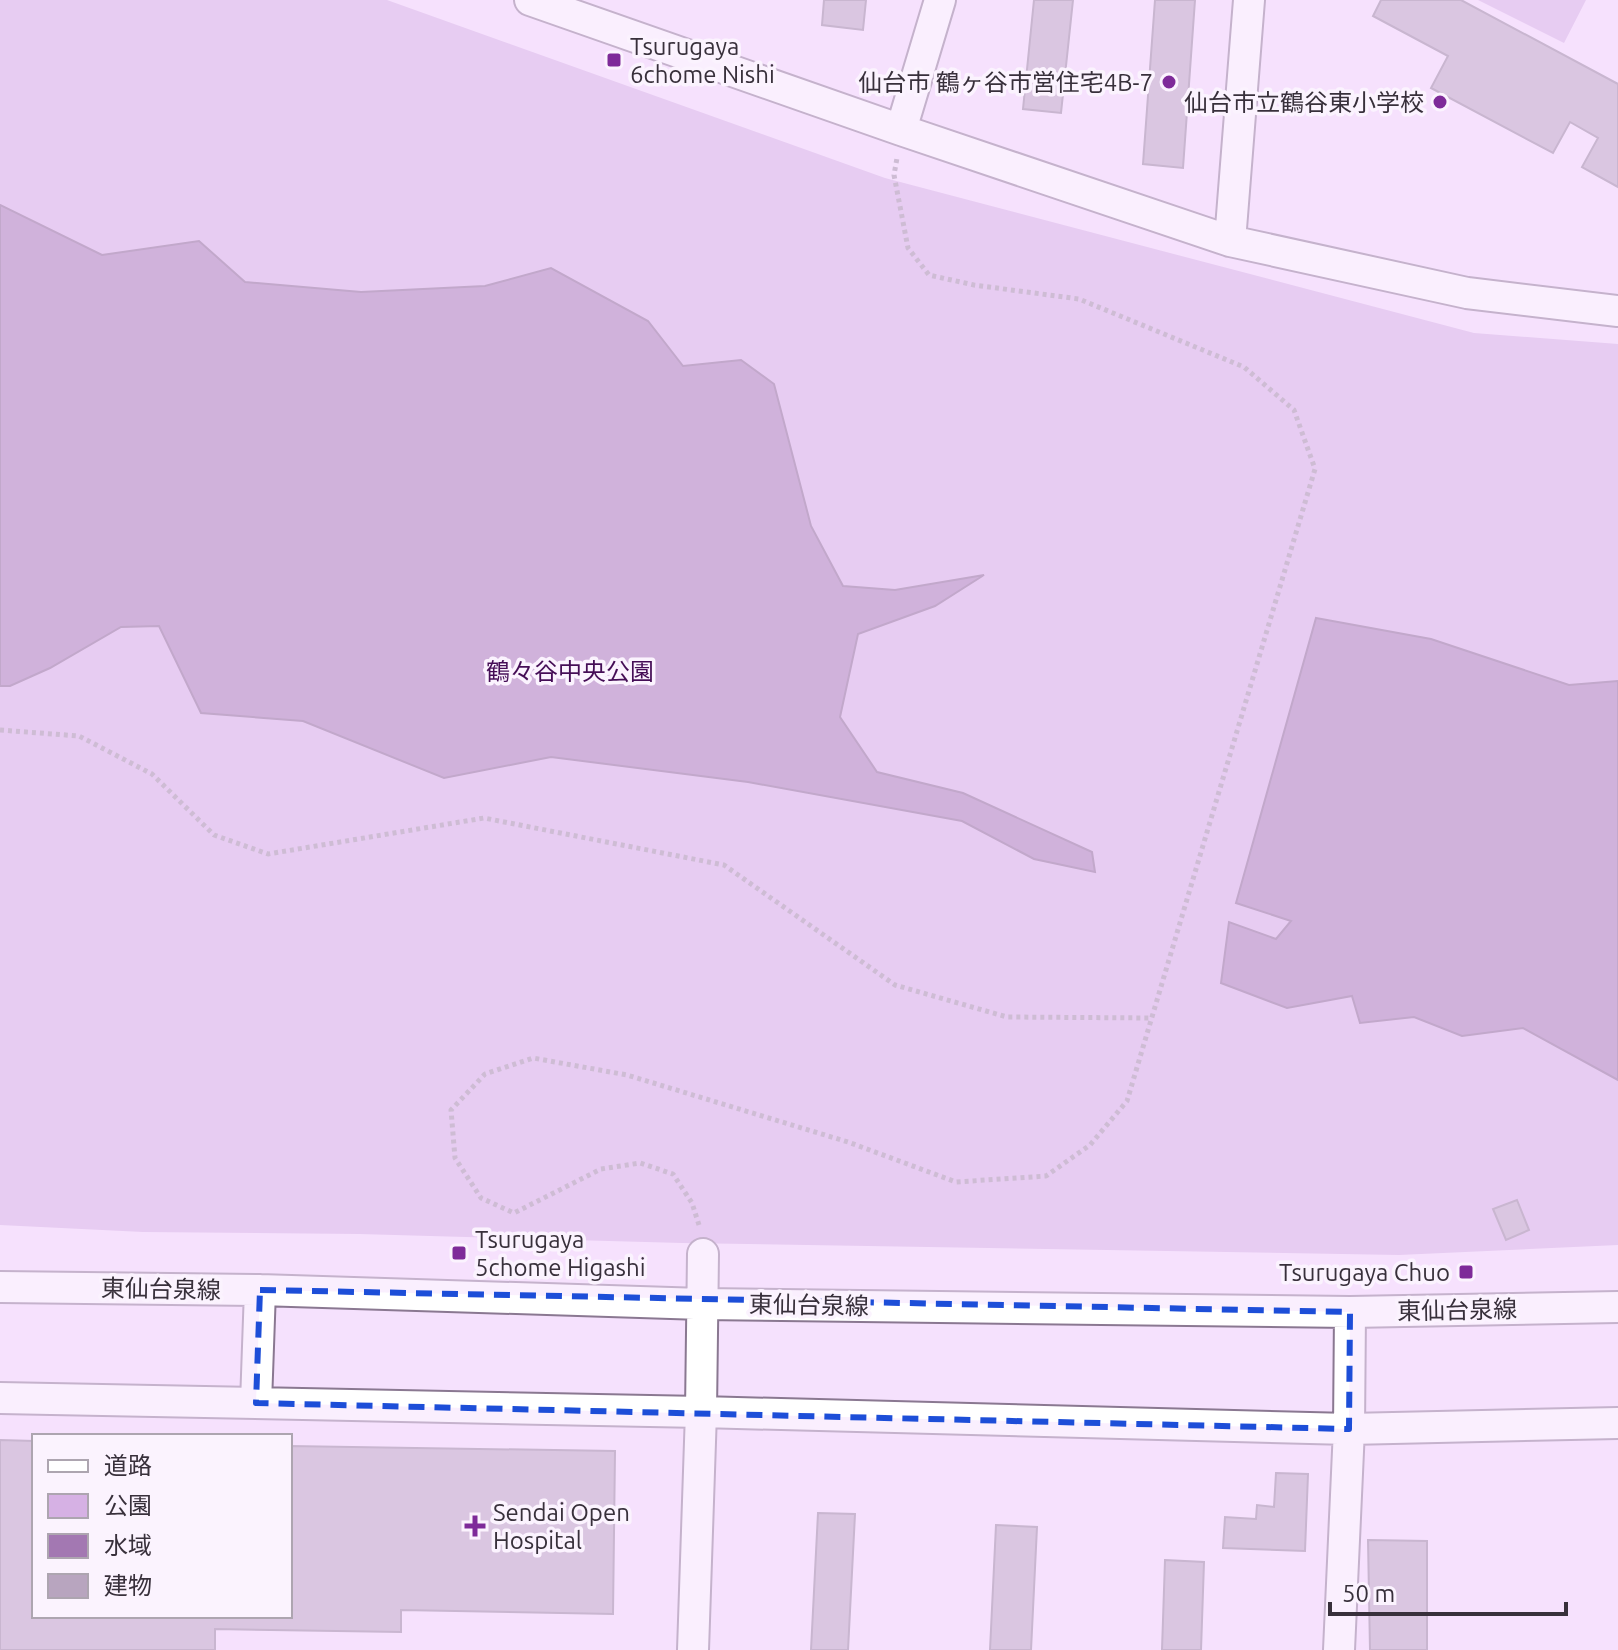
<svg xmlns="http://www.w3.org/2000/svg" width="1618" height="1650" font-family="Ubuntu,'Noto Sans JP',sans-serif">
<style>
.green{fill:#d6b1e4}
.water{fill:#a378b2;stroke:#83628e;stroke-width:2}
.building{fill:#b8a5bf;stroke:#928099;stroke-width:2}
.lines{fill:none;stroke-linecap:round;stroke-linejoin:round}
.minor-casing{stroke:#8a7891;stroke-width:34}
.path{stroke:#9d8fa3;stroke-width:5;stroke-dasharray:4 4;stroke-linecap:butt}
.minor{stroke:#fff;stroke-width:30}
.marked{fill:none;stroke:#1d4ed8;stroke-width:6;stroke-dasharray:16 10;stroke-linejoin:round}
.poi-dot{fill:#7e2a99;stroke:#fbf3fe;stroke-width:3}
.labels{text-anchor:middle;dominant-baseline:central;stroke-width:7;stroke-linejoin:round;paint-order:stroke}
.poi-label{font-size:24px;fill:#38303b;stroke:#fbf3fe;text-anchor:start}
.park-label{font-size:24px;fill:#450d56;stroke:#fbf3fe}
.street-label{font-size:24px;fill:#38303b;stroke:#fbf3fe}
</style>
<rect width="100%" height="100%" fill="#f5e1fd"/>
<path class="green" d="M 0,0 L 387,0 L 885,178 L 1474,333 L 1618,344 L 1618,1245 L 1399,1255 L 682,1243 L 359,1234 L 143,1232 L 0,1225 Z
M 1478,0 L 1586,0 L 1564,43 Z"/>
<path class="water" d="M 0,205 L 102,255 L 199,241 L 245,282 L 361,292 L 485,286 L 551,268 L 648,321 L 683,366 L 741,360 L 774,384 L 811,526 L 843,586 L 895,590 L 984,575 L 935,606 L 858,634 L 840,717 L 877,772 L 963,793 L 1092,852 L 1095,872 L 1034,859 L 962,821 L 748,782 L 551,757 L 444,778 L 303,721 L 201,713 L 159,626 L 121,627 L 50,668 L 10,686 L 0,686 Z
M 1316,618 L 1431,639 L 1569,685 L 1618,681 L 1618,1080 L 1523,1028 L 1462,1036 L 1414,1017 L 1360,1023 L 1352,996 L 1287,1008 L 1221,983 L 1229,922 L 1276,939 L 1291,921 L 1236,903 Z"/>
<path class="building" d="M 824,0 L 866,0 L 863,30 L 822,25 Z
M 1034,0 L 1073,0 L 1061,113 L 1023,109 Z
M 1155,0 L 1195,0 L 1183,168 L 1143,164 Z
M 1381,0 L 1461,0 L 1618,84 L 1618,187 L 1582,167 L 1598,138 L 1570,122 L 1553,153 L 1431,88 L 1448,56 L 1373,16 Z
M 1517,1200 L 1529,1230 L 1506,1240 L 1493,1209 Z
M 0,1440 L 34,1441 L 34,1616 L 290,1616 L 290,1446 L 615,1451 L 613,1614 L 401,1610 L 401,1632 L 215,1629 L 215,1650 L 0,1650 Z
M 1276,1473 L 1308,1474 L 1305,1551 L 1223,1548 L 1225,1517 L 1256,1519 L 1257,1505 L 1274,1507 Z
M 818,1513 L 855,1514 L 848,1650 L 811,1650 Z
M 996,1525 L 1037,1527 L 1031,1650 L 990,1650 Z
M 1368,1540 L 1427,1541 L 1427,1650 L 1370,1650 Z
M 1165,1560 L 1204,1562 L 1201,1650 L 1162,1650 Z"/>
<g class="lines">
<defs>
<path id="minor" d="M 530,0 L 901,130 L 1230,241 L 1467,293 L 1618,311
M 901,130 L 940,0
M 1230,241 L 1249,0
M 0,1287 L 260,1290 L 702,1304 L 1350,1312 L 1618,1307
M 0,1398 L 701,1412 L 1349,1429 L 1618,1423
M 256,1403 L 260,1290
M 693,1650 L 701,1412 L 703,1254
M 1339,1650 L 1349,1429 L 1350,1312"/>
</defs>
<use href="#minor" class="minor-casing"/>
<path class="path" d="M 0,730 L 79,736 L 152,774 L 214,835 L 268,854 L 484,818 L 724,865 L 895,985 L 1007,1017 L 1152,1018
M 699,1225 L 692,1203 L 673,1174 L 640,1163 L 601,1169 L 514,1213 L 481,1198 L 455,1158 L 451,1110 L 485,1074 L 533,1058 L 627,1075 L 848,1142 L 956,1182 L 1046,1176 L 1090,1145 L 1127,1101 L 1315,469 L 1294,410 L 1244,367 L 1079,299 L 974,285 L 929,275 L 908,248 L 894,175 L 897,158"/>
<use href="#minor" class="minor"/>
</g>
<path d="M0 0H1618V1650H0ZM 260,1290 L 1350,1312 L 1349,1429 L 256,1403 Z" fill="#f5e1fd" fill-opacity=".55" fill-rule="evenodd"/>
<path class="marked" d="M 260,1290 L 1350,1312 L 1349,1429 L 256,1403 Z"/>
<g class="poi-dot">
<rect x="606" y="52" width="16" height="16" rx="4"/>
<circle cx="1169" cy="82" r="8"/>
<circle cx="1440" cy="102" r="8"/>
<rect x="451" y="1245" width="16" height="16" rx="4"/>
<rect x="1458" y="1264" width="16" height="16" rx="4"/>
<path d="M471 1514h8v8h8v8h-8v8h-8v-8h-8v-8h8z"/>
</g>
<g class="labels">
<g class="poi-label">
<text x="630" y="46">Tsurugaya<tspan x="630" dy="28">6chome Nishi</tspan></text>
<text x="1153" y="82" text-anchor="end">仙台市 鶴ヶ谷市営住宅4B-7</text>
<text x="1424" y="102" text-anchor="end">仙台市立鶴谷東小学校</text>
<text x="475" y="1239">Tsurugaya<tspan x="475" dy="28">5chome Higashi</tspan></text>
<text x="1450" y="1272" text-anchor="end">Tsurugaya Chuo</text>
<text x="493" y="1512">Sendai Open<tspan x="493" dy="28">Hospital</tspan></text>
</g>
<g class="park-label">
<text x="570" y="671">鶴々谷中央公園</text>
</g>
<g class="street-label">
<text transform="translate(161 1289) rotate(1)">東仙台泉線</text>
<text transform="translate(809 1305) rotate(1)">東仙台泉線</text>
<text transform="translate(1457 1310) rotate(-1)">東仙台泉線</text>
</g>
</g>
<rect x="32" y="1434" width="260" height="184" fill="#fbf3fe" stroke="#ada5b0" stroke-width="2"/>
<rect x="48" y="1460" width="40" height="12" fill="#ffffff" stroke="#ada5b0" stroke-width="2"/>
<text x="104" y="1474" font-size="24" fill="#38303b">道路</text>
<rect x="48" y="1494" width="40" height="24" fill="#d6b1e4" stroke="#ada5b0" stroke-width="2"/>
<text x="104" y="1514" font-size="24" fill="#38303b">公園</text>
<rect x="48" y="1534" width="40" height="24" fill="#a378b2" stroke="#ada5b0" stroke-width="2"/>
<text x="104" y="1554" font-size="24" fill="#38303b">水域</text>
<rect x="48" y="1574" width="40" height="24" fill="#b8a5bf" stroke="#ada5b0" stroke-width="2"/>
<text x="104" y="1594" font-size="24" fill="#38303b">建物</text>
<path d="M1330 1602v12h236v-12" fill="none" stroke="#38303b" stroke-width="4"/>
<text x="1342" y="1602" font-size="24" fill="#38303b" stroke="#fbf3fe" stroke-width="6" paint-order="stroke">50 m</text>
</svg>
